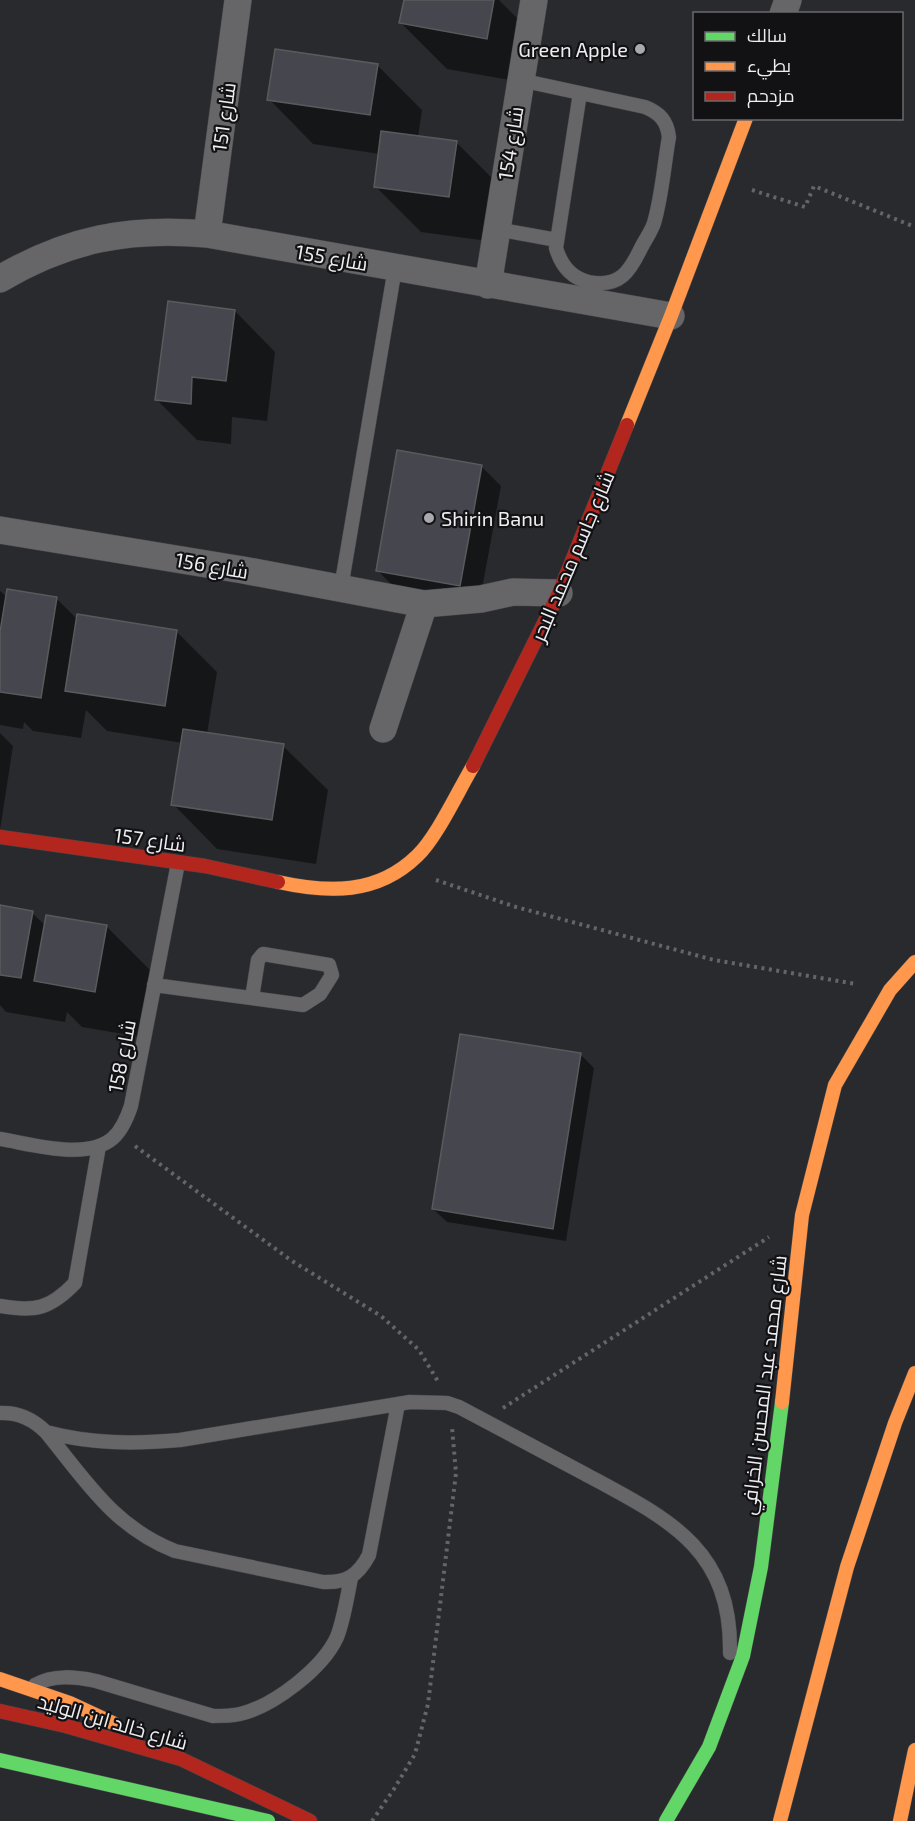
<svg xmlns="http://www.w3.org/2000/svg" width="915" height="1821" font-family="'Exo 2',Cairo,sans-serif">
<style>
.shadow{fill:#0007}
.building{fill:#46464f;stroke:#5a5a5d;stroke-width:1.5}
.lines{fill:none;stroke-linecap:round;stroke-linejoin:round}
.lane-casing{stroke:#454649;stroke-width:15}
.street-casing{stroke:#454649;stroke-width:28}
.fast-casing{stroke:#454649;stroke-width:15}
.slow-casing{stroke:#454649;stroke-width:15}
.jam-casing{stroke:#454649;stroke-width:15}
.path{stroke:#646566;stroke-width:4;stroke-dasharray:3 4.5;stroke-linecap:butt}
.lane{stroke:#666669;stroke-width:14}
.street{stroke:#666669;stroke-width:27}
.fast{stroke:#63d668;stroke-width:14}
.slow{stroke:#ff974d;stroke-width:14}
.jam{stroke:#b3261e;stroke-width:14}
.poi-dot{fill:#a9a9ad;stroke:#121215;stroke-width:2}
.labels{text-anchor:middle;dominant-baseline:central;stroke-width:4.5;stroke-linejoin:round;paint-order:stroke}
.poi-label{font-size:20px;fill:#eeeef2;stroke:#121215;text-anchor:end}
.street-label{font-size:20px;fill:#eeeef2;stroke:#121215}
</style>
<rect width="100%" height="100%" fill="#292a2e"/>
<path class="shadow" d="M 405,0 L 499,0 L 540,41 L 533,84 L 447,69 L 401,23 Z
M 377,65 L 422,110 L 418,137 L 456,142 L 502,188 L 495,242 L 421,232 L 375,186 L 380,154 L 313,144 L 269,99 Z
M 235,311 L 275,352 L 267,421 L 232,417 L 231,444 L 197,440 L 157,400 Z
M 481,466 L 501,486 L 479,605 L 397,590 L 377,570 Z
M 0,591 L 7,597 L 56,598 L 77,619 L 176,631 L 217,672 L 207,734 L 283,746 L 328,790 L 316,864 L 217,849 L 173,804 L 183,743 L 107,731 L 86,710 L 81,738 L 33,731 L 24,722 L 23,729 L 0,725 Z
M 0,733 L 13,746 L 0,830 Z
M 0,907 L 32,913 L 46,926 L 107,927 L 153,973 L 141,1037 L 82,1027 L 67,1012 L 65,1022 L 6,1012 L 0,1005 Z
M 581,1055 L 594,1068 L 566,1241 L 447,1222 L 433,1209 Z"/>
<path class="building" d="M 404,0 L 494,0 L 487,39 L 399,23 Z
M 275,49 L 378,64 L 370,115 L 267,100 Z
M 381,131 L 457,141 L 449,197 L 374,187 Z
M 168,301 L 235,310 L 226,381 L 192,377 L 191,404 L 155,400 Z
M 397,450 L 482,465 L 460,586 L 376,571 Z
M 7,589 L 57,597 L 41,698 L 0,692 L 0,632 Z
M 77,614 L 177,630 L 165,706 L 65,691 Z
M 183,729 L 284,744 L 272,820 L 171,805 Z
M 0,905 L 33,911 L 21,978 L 0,975 Z
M 46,915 L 107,925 L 95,992 L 34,981 Z
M 460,1034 L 581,1053 L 553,1229 L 432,1209 Z"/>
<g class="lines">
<defs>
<path id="lane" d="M 520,80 L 645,107 C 660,113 667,121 669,137 C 664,165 662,196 654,223 C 651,232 645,240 641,248 C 630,271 620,288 589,282 C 571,278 561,265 556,248 L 580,93
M 497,229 L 557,240
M 341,588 L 395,268
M 154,985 L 303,1005 L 320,994 L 332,975 L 329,965 L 263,954 L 258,960 L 252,998
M 0,1139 C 31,1144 87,1161 113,1138 C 122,1130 127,1118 131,1106 L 178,863
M 0,1306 C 35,1312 50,1309 75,1283 L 99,1146
M 0,1413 C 19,1412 33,1419 46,1432 C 86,1481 114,1527 175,1551 L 323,1582 C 346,1583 358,1576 369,1555 L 398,1404
M 46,1432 C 91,1444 134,1444 180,1440 L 410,1402 L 447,1403 L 459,1407 C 501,1429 543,1452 585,1474 C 666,1518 732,1547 730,1653
M 35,1685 C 53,1674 76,1677 96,1681 L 213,1716 C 222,1716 231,1716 240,1714 C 274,1706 323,1668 337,1637 C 344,1619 347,1597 351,1578"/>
<path id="street" d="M 783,14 L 788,0
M 207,234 L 238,0
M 0,279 C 67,239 130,227 207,234 L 671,316
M 488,285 L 534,0
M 0,530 L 243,570 L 424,604 L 481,599 L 513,592 L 559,593
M 383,729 L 424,604"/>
<path id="fast" d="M 0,1760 L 268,1821
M 666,1821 L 709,1747 L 743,1656 L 761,1567 L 782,1402"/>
<path id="slow" d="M 627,425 L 671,316 L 746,118
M 278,882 C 328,893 377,895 417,856 C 437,837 458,791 473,766
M 782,1402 L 802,1215 L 835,1085 L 890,990 L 915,962
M 0,1679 L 70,1703 L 113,1723
M 780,1821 L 847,1567 L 895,1423 L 915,1373
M 900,1821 L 915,1750"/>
<path id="jam" d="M 473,766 L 559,593 L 627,425
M 0,837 L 205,866 L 278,882
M 0,1711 L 66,1726 L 181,1759 L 310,1821"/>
</defs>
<use href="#lane" class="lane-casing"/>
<use href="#street" class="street-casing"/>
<use href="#fast" class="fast-casing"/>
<use href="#slow" class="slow-casing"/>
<use href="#jam" class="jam-casing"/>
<path class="path" d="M 752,190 L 805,207 L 814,186 L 915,227
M 436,880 L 516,907 L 714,960 L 856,984
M 135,1146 L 292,1261 L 381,1316 L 419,1350 L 439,1383
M 503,1408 L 769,1237
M 372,1821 L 394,1789 L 415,1754 L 428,1704 L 456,1473 L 452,1427"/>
<use href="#lane" class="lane"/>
<use href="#street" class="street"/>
<use href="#fast" class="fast"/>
<use href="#slow" class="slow"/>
<use href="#jam" class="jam"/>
</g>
<g class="poi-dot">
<circle cx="640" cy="49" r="6"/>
<circle cx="429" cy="518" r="6"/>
</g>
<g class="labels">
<g class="poi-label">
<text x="628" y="49">Green Apple</text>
<text x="441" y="518" text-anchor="start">Shirin Banu</text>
</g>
<g class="street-label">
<text transform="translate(223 117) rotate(-82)">شارع 151</text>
<text transform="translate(510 143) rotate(-81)">شارع 154</text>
<text transform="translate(332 257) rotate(10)">شارع 155</text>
<text transform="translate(572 556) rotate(-67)">شارع جاسم محمد البحر</text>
<text transform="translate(212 565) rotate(10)">شارع 156</text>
<text transform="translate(150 839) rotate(8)">شارع 157</text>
<text transform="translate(121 1056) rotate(-79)">شارع 158</text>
<text transform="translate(763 1385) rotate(-83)">شارع محمد عبد المحسن الخرافي</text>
<text transform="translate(113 1721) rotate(16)">شارع خالد ابن الوليد</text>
</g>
</g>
<rect x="693" y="12" width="210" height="108" fill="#121215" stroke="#6a6a6d" stroke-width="1.5"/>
<rect x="705" y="32" width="30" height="9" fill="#63d668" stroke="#6a6a6d" stroke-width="1.5"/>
<text x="747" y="42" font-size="18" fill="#eeeef2">سالك</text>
<rect x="705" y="62" width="30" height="9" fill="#ff974d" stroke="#6a6a6d" stroke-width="1.5"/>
<text x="747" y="72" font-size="18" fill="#eeeef2">بطيء</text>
<rect x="705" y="92" width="30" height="9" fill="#b3261e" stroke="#6a6a6d" stroke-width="1.5"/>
<text x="747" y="102" font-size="18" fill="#eeeef2">مزدحم</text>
</svg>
